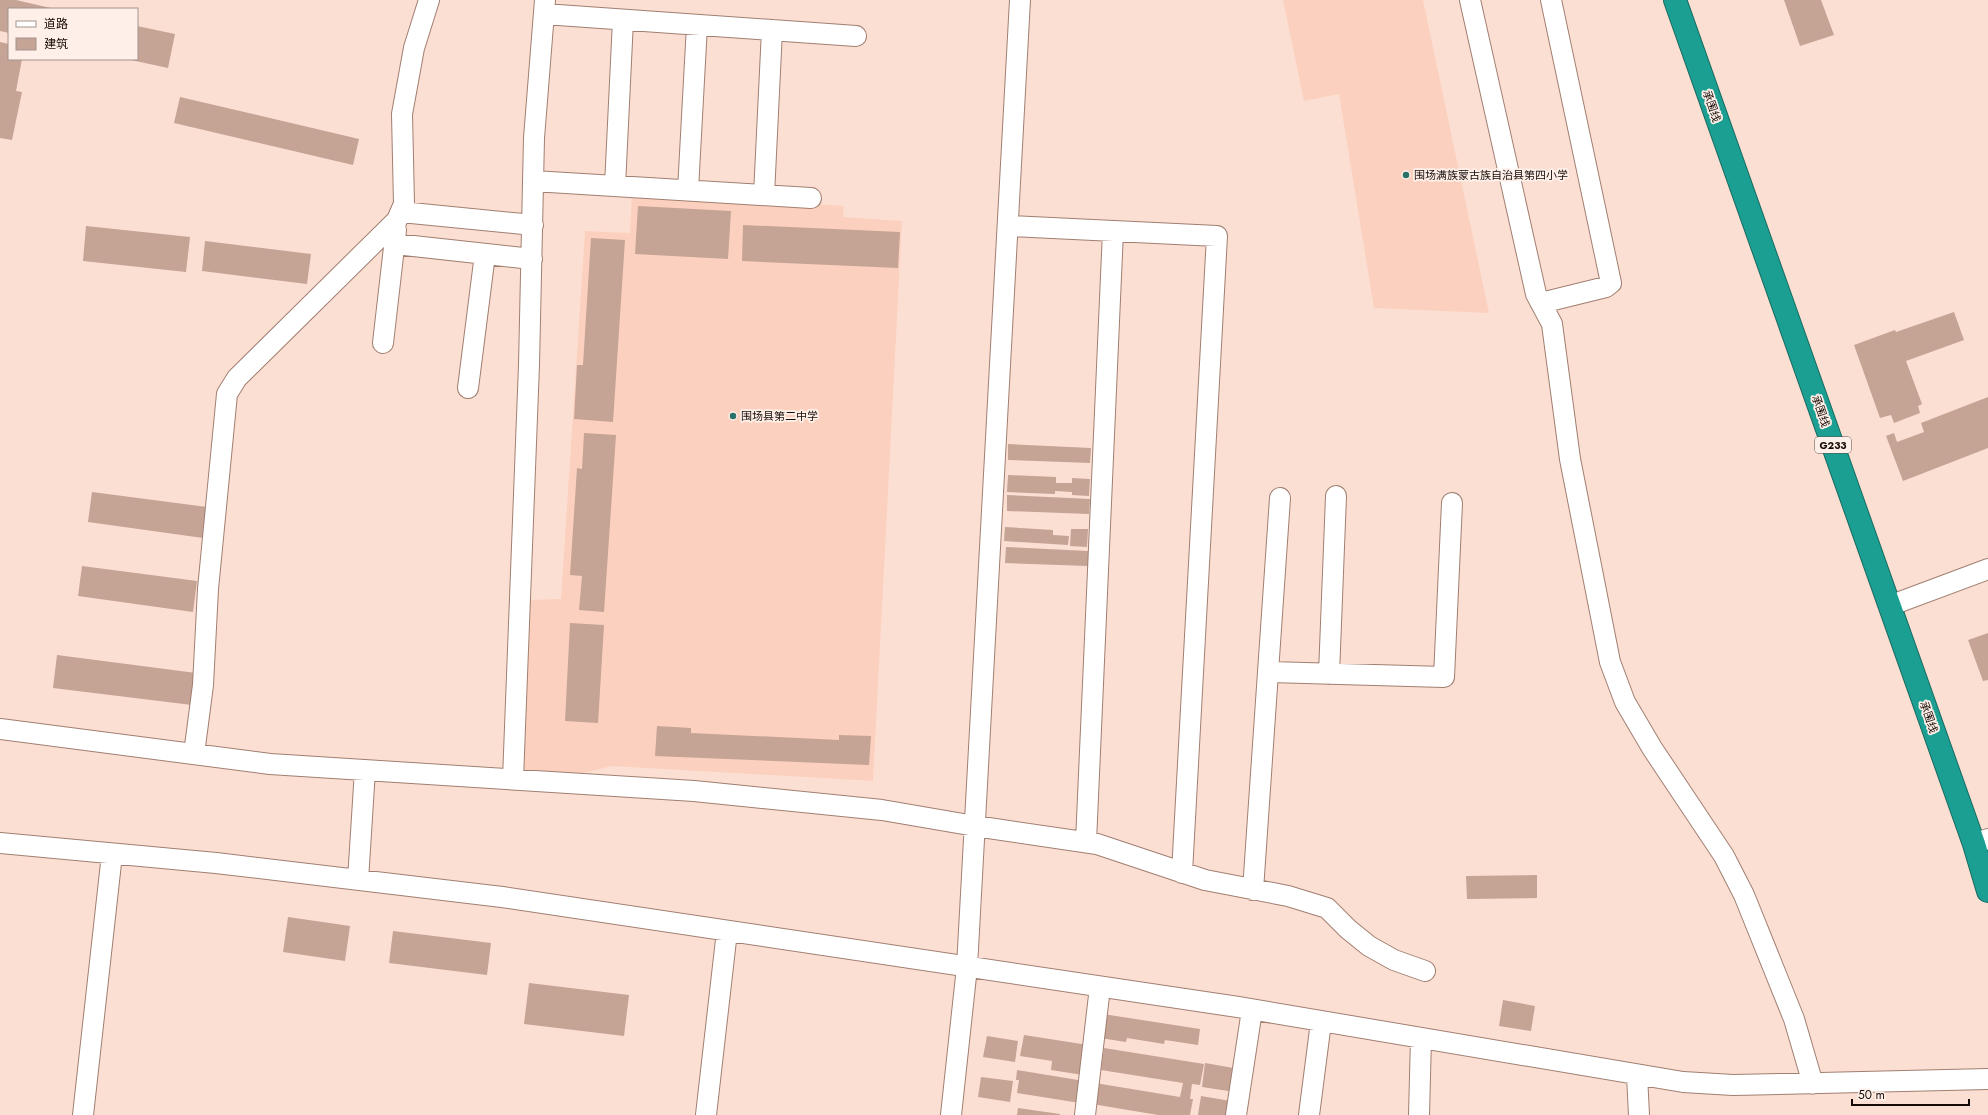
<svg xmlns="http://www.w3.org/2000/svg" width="1988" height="1115" font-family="Jost,'Noto Sans SC',sans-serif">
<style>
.built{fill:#fcd0be}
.building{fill:#c5a395}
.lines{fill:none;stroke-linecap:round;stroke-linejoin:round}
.minor-casing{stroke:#a07f71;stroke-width:22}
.highway-casing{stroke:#196b61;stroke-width:24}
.minor{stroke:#fff;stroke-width:20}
.highway{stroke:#1b9f92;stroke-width:22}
.poi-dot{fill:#2a7269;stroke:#fef0e9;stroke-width:1.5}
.labels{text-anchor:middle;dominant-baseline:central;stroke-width:3.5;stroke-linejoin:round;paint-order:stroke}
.shield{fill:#fef0e9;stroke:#5b4f4a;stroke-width:1}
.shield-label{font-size:10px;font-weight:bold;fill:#150a06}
.street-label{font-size:11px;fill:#150a06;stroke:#fef0e9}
.poi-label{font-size:11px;fill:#150a06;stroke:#fef0e9;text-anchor:start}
</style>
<rect width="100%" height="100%" fill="#fcdfd3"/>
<path class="built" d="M 1283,0 L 1423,0 L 1489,313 L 1374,308 L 1339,94 L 1304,101 Z
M 632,192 L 844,206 L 843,217 L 902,221 L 873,781 L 612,766 L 583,773 L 523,772 L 528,600 L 561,599 L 585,231 L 630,233 Z"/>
<path class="building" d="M 0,0 L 16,0 L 55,9 L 9,9 L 9,33 L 0,31 Z
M 1784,0 L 1821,0 L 1834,35 L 1800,46 Z
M 137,26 L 175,34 L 168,68 L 131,60 L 137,59 Z
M 0,42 L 9,44 L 9,59 L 22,59 L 16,91 L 22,92 L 12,140 L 0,138 Z
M 180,97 L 359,139 L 353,165 L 174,123 Z
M 638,206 L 731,211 L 728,259 L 635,254 Z
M 743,225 L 900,232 L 898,268 L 742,261 Z
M 86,226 L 190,237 L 186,272 L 83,261 Z
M 591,238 L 625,240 L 613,422 L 574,419 L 577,365 L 583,365 Z
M 205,241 L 311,254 L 307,284 L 202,271 Z
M 1954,312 L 1964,340 L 1906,361 L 1922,404 L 1918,406 L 1920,413 L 1894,423 L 1891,415 L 1880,418 L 1854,345 L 1895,330 L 1896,332 Z
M 1988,397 L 1988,448 L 1903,481 L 1886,436 L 1894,433 L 1897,442 L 1924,432 L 1921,423 Z
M 584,433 L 616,435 L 604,612 L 579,610 L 582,576 L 570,575 L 577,468 L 582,469 Z
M 1008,444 L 1091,448 L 1090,463 L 1008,460 Z
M 1008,475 L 1056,477 L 1056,483 L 1072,483 L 1072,478 L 1090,479 L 1089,496 L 1072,495 L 1072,492 L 1055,491 L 1055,494 L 1007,492 Z
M 92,492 L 207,507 L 203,538 L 88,522 Z
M 1007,495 L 1090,499 L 1089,514 L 1007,511 Z
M 1005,527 L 1053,530 L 1053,535 L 1069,536 L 1068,545 L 1004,541 Z
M 1071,529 L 1088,529 L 1087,547 L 1070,546 Z
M 1006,547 L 1088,551 L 1088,566 L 1005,563 Z
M 82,566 L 197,581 L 193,612 L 78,596 Z
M 570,623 L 604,625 L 598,723 L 565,721 Z
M 1988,633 L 1988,680 L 1983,681 L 1968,640 Z
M 57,655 L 196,673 L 192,705 L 53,688 Z
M 657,726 L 691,728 L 691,733 L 839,740 L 839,735 L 871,736 L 869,765 L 655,756 Z
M 1537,875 L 1537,898 L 1467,899 L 1466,876 Z
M 288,917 L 350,926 L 345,961 L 283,952 Z
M 393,931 L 491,943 L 487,975 L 389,963 Z
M 529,983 L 629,995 L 624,1036 L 524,1024 Z
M 1503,1000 L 1535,1006 L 1531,1031 L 1499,1026 Z
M 1103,1014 L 1200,1029 L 1198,1045 L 1165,1040 L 1164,1044 L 1127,1038 L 1126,1042 L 1100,1038 Z
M 1024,1035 L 1088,1045 L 1083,1075 L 1051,1070 L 1052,1061 L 1020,1056 Z
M 987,1036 L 1018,1041 L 1015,1062 L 983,1057 Z
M 1104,1048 L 1204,1064 L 1200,1085 L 1192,1084 L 1190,1099 L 1193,1099 L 1190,1115 L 1158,1115 L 1092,1104 L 1095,1083 L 1180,1097 L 1183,1083 L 1101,1070 Z
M 1205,1063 L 1239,1069 L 1235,1092 L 1202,1087 Z
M 1017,1070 L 1084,1081 L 1080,1103 L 1017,1093 L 1019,1080 L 1016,1080 Z
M 981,1077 L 1013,1081 L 1010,1102 L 978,1097 Z
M 1201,1096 L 1231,1101 L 1229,1115 L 1198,1115 Z
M 1018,1108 L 1060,1114 L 1060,1115 L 1017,1115 Z"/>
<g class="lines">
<defs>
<path id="minor" d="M 1470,0 L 1536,294 L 1552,324 L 1570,459 L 1610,662 L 1625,702 L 1652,748 L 1724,856 L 1744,895 L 1794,1019 L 1813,1084
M 544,14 L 856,36
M 533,181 L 811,198
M 615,186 L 623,20
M 688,190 L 697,25
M 764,195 L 772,30
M 401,212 L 533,225
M 1009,226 L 1217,236 L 1182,873
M 395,244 L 532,259
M 1541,303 L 1606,287 L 1611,283 L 1551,0
M 383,343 L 396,230
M 468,388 L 485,254
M 1889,606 L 1988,569
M 1268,672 L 1444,677 L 1452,503
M 1329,674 L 1336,496
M 0,729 L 270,764 L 694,791 L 882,810 L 975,826 L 1097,844 L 1205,880 L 1288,896 L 1327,908 L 1348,929 L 1369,946 L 1394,960 L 1425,971
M 194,754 L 203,685 L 208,589 L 227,394 L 237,378 L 397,220 L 404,204 L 402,114 L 414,48 L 429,0
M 513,779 L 529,365 L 534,138 L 545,0
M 1086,842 L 1113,231
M 0,843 L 216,863 L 502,897 L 1238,1007 L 1683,1082 L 1733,1085 L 1988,1079
M 1974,844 L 1988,839
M 358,880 L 365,770
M 1253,890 L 1280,498
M 1637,1075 L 1639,1115
M 83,1115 L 112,854
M 706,1115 L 727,931
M 951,1115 L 967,967 L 1020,0
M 1085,1115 L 1100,987
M 1236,1115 L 1252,1010
M 1309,1115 L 1321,1022
M 1419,1115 L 1421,1038"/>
<path id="highway" d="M 1675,0 L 1974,844 L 1988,891"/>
</defs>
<use href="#minor" class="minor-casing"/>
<use href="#highway" class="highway-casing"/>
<use href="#minor" class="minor"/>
<use href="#highway" class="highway"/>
</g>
<g class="poi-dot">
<circle cx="1406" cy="175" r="4"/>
<circle cx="733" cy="416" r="4"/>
</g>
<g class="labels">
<rect class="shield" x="1815" y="437" width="36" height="16" rx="3"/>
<g class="shield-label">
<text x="1833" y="445">G233</text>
</g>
<g class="street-label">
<text transform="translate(1712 106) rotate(71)">承围线</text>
<text transform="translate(1821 411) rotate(71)">承围线</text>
<text transform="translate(1929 717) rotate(71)">承围线</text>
</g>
<g class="poi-label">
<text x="1414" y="175">围场满族蒙古族自治县第四小学</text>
<text x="741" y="416">围场县第二中学</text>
</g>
</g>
<rect x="8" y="8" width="130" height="52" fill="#fef0e9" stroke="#a1948e"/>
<rect x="16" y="21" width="20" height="6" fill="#ffffff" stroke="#a1948e"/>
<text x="44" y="28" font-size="12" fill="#150a06">道路</text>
<rect x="16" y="38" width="20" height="12" fill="#c5a395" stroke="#a1948e"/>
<text x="44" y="48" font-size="12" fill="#150a06">建筑</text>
<path d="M1852 1099v6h117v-6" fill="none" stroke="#150a06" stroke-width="2"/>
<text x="1858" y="1099" font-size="12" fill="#150a06" stroke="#fef0e9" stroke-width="3" paint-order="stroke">50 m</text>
</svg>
